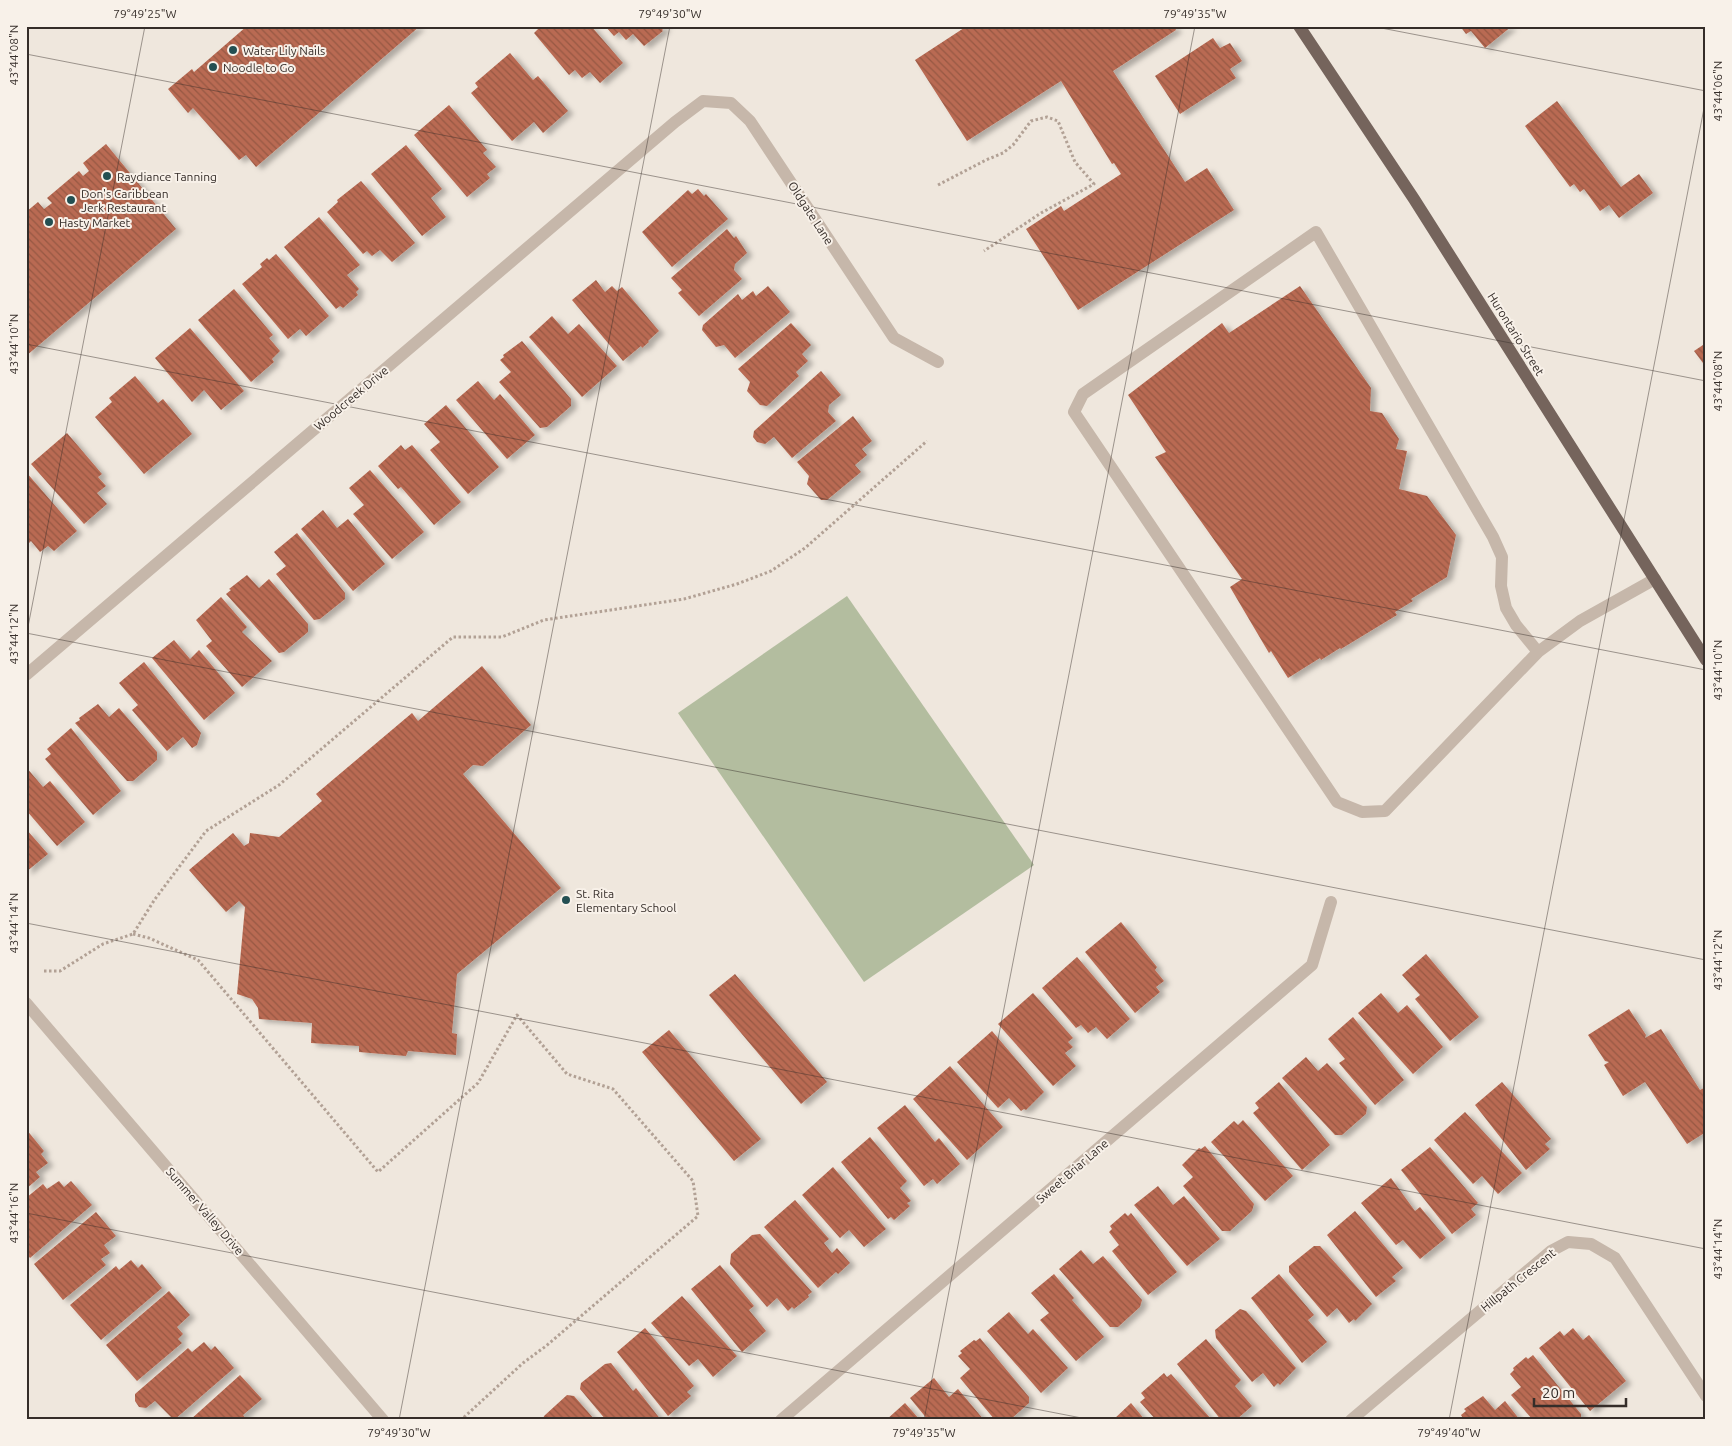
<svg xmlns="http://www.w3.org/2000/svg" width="1732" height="1446" font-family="Ubuntu,sans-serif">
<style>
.park{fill:#b3bd9f}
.building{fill:url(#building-back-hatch);filter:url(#shadow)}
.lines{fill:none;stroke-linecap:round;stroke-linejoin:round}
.path{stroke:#b2a195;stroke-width:3;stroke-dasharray:2.5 2.5;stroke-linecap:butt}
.service{stroke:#c6b7aa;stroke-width:12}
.minor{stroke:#c6b7aa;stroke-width:12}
.primary{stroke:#75645c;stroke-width:12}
.ticks{fill:none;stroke:#352d29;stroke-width:1;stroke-opacity:0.45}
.poi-dot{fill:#234f52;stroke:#f8f1e9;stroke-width:2}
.labels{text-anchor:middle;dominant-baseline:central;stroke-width:4;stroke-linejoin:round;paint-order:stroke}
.poi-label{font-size:12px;fill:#352d29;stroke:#f8f1e9;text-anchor:start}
.street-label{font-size:12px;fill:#352d29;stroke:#f8f1e9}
.neatline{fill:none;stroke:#352d29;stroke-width:2}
.ticks-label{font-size:12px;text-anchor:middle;fill:#352d29}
</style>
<defs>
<pattern id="building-back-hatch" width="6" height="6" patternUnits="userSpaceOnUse" patternTransform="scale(1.25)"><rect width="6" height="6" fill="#b96a52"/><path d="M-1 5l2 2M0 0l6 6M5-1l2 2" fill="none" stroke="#975844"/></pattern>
<filter id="shadow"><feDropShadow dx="5.5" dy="3" stdDeviation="2.5" flood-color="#0004"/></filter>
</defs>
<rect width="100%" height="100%" fill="#efe7dd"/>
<path class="park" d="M 847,596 L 1034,865 L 864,982 L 678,713 Z"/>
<path class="building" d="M 247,26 L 420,26 L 256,167 L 246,155 L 239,160 L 193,108 L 188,113 L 168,89 L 192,69 L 194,72 Z
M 541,26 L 591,26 L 623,63 L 600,83 L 590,72 L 582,78 L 575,70 L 569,75 L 534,33 Z
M 605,26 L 666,26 L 662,30 L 663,31 L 644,46 L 633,34 L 626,40 L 619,32 L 614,36 Z
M 967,26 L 1174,26 L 1176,30 L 1113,71 L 1185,182 L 1207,168 L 1234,210 L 1078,310 L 1026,229 L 1061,206 L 1064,211 L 1121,174 L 1114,163 L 1112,164 L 1061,81 L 967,141 L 915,60 Z
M 1460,26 L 1512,26 L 1485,48 L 1471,31 L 1466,34 Z
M 1213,38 L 1220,48 L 1230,43 L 1242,61 L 1230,69 L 1236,78 L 1180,114 L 1155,76 Z
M 510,53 L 533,80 L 538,76 L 568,111 L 543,133 L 534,122 L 512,141 L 471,93 L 478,87 L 475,83 Z
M 1557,101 L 1621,187 L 1639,174 L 1653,193 L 1619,218 L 1609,205 L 1600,211 L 1584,189 L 1580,192 L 1574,184 L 1570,187 L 1525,126 Z
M 449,105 L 487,150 L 483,153 L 496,167 L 487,174 L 490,178 L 467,197 L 414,135 Z
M 106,144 L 176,229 L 26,356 L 26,212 L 38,202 L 44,209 L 52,203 L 47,198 L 79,171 L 83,176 L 89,171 L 83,163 Z
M 406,145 L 442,189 L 431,198 L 446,217 L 422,236 L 371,174 Z
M 361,181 L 415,243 L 392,262 L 380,250 L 372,256 L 367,251 L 363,254 L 327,212 L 338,202 L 337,200 Z
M 698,189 L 704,196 L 706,194 L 728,219 L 672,267 L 642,232 L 688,190 L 692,194 Z
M 319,217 L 360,265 L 347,275 L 359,289 L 356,292 L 358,295 L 343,308 L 340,306 L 336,309 L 284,247 Z
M 727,229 L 734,238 L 736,236 L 747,253 L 735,264 L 734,270 L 742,279 L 699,316 L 678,293 L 682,290 L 671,278 Z
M 276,254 L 329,316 L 306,336 L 300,329 L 288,339 L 242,284 L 262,267 L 260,264 L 267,258 L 269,260 Z
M 596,280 L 605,292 L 612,286 L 617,291 L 622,287 L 659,331 L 648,341 L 649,342 L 642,348 L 641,346 L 623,361 L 572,300 Z
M 768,286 L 790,312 L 735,358 L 724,345 L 716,347 L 702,330 L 703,325 L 738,294 L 742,300 L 753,291 L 756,296 Z
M 1300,286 L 1371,388 L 1370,411 L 1382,413 L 1399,439 L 1396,449 L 1407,451 L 1399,489 L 1427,496 L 1456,535 L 1447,577 L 1411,599 L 1413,601 L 1395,612 L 1397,615 L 1341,649 L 1340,648 L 1321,660 L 1320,658 L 1288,678 L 1271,651 L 1269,653 L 1230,587 L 1242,579 L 1155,457 L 1166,452 L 1128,395 L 1222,323 L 1229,333 Z
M 234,289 L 273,335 L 269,338 L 280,351 L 272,359 L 274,362 L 251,382 L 198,320 Z
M 552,316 L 568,334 L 579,324 L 617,366 L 582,397 L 529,337 Z
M 791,323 L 811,345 L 802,354 L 808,361 L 796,372 L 799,376 L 767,406 L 760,405 L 747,391 L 750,382 L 738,369 Z
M 190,328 L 244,391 L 221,410 L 204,390 L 192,402 L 155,358 Z
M 522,341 L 571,399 L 571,406 L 547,427 L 540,428 L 499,382 L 511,372 L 500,360 L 504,357 L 503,355 Z
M 1706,343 L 1706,367 L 1694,351 Z
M 821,371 L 841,395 L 829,405 L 828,412 L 836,421 L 792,458 L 774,437 L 765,444 L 757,442 L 753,437 L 754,431 Z
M 135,376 L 158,403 L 163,399 L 192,434 L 144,474 L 95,417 L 112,402 L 109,398 Z
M 478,381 L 494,400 L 500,394 L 535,435 L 507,459 L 456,400 Z
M 446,405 L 499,467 L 468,494 L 430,450 L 440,442 L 424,424 Z
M 853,416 L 872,441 L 862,449 L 867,455 L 855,465 L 861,472 L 827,500 L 821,500 L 807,484 L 809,476 L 797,462 Z
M 67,433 L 102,474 L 98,477 L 106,486 L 97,493 L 107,504 L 84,524 L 31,464 Z
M 401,445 L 405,450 L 412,445 L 461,502 L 434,525 L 401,487 L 398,489 L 378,466 Z
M 370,470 L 424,532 L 392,559 L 353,514 L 364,505 L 349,488 Z
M 26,472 L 77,531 L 54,551 L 48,546 L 40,552 L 31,541 L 26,546 Z
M 323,510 L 337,528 L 348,519 L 385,564 L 353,591 L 301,529 Z
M 297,533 L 345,593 L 345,599 L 320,619 L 314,620 L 276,574 L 286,566 L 274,552 Z
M 247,575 L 259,588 L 269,579 L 308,624 L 308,632 L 284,652 L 279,653 L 226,594 L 231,590 L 229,589 Z
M 221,597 L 247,627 L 242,632 L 272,661 L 242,687 L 206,646 L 212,641 L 196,620 Z
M 174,640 L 190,659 L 199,650 L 235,693 L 204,720 L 152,658 Z
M 144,662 L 201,733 L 197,745 L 192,748 L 183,737 L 167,751 L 132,710 L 138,705 L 119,683 Z
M 482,666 L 531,725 L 483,766 L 473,765 L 463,774 L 561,888 L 457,974 L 452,1033 L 457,1034 L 456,1055 L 408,1051 L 406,1056 L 359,1052 L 359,1046 L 311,1043 L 312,1023 L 259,1019 L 258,1008 L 252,999 L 237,994 L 245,907 L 239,901 L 226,912 L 189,870 L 233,833 L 244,846 L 249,843 L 250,833 L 279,837 L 322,801 L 316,794 L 412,713 L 418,721 Z
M 98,704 L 109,717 L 119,708 L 157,752 L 157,760 L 133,781 L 127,781 L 75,723 L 80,720 L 79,718 Z
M 71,728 L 121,791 L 93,815 L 45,759 L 51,754 L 47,749 Z
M 26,767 L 43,787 L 50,781 L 85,822 L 57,846 L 26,810 Z
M 26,829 L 48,854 L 26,872 Z
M 1121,922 L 1157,967 L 1155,970 L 1164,981 L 1156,987 L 1160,992 L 1135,1013 L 1085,952 Z
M 1426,954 L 1479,1017 L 1450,1041 L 1415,999 L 1420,995 L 1402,975 Z
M 1077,957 L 1130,1019 L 1107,1039 L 1096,1027 L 1088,1033 L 1081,1025 L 1076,1028 L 1042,988 Z
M 735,974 L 827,1082 L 801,1104 L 709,995 Z
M 1033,993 L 1073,1038 L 1068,1042 L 1073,1047 L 1065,1053 L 1076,1066 L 1053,1086 L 998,1024 Z
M 1381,993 L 1398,1013 L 1407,1005 L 1443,1047 L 1413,1074 L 1358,1013 Z
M 1629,1009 L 1646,1035 L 1645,1038 L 1661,1029 L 1700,1090 L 1704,1088 L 1706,1091 L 1706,1132 L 1687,1144 L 1645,1082 L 1623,1096 L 1604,1065 L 1609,1062 L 1605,1061 L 1588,1035 Z
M 1353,1017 L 1404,1080 L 1375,1105 L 1339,1063 L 1345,1059 L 1328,1039 Z
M 669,1030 L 761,1139 L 734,1161 L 642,1052 Z
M 992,1031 L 1044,1092 L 1026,1110 L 1024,1109 L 1021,1111 L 1009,1098 L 998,1108 L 957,1062 Z
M 1306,1057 L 1318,1071 L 1327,1063 L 1367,1107 L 1366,1114 L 1342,1135 L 1335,1135 L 1282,1078 Z
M 950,1066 L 1003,1127 L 967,1160 L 913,1099 Z
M 1279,1082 L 1330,1145 L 1302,1170 L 1253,1113 L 1259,1108 L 1255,1103 Z
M 1502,1082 L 1551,1139 L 1545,1144 L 1550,1149 L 1526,1170 L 1475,1105 Z
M 905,1105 L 935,1142 L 939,1138 L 960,1164 L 937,1184 L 933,1179 L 924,1186 L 877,1128 Z
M 1465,1112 L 1522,1173 L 1498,1194 L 1482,1176 L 1473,1184 L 1434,1140 Z
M 1243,1120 L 1293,1176 L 1265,1201 L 1211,1142 L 1234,1121 L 1238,1125 Z
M 26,1129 L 44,1151 L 41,1154 L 48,1163 L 36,1172 L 40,1177 L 26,1189 Z
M 870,1137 L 907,1181 L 900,1188 L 911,1201 L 907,1203 L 910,1206 L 894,1220 L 891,1217 L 888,1219 L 841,1162 Z
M 1205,1146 L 1254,1204 L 1252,1211 L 1230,1231 L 1222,1231 L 1183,1186 L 1193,1177 L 1182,1165 L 1199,1148 L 1201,1149 Z
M 1430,1147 L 1478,1203 L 1471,1209 L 1476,1215 L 1452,1234 L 1401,1170 Z
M 833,1167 L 886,1229 L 864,1247 L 849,1230 L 840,1238 L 802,1195 Z
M 1391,1178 L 1415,1211 L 1420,1207 L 1446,1238 L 1420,1259 L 1403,1240 L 1396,1245 L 1361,1203 Z
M 59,1181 L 64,1187 L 71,1181 L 92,1205 L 30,1258 L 26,1253 L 26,1198 L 43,1184 L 47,1189 Z
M 1158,1186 L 1173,1205 L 1184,1196 L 1220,1239 L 1187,1266 L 1134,1205 Z
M 795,1200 L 829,1239 L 824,1243 L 832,1253 L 837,1248 L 850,1263 L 838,1274 L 836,1272 L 818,1288 L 764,1227 Z
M 1355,1211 L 1403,1268 L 1392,1277 L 1396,1281 L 1376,1297 L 1327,1235 Z
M 96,1212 L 116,1236 L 104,1245 L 110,1253 L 101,1259 L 106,1265 L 63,1300 L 34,1264 Z
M 1125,1213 L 1128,1216 L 1131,1213 L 1177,1272 L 1148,1295 L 1112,1251 L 1119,1245 L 1109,1232 L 1112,1229 L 1110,1226 Z
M 760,1234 L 812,1292 L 808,1295 L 809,1297 L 794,1309 L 792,1307 L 788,1311 L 777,1298 L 767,1307 L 730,1264 L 731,1254 L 752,1235 Z
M 1314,1246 L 1320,1246 L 1372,1304 L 1355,1321 L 1354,1319 L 1349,1323 L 1337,1308 L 1327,1317 L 1289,1272 L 1289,1266 Z
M 1081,1250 L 1093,1264 L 1103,1256 L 1142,1300 L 1140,1307 L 1118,1327 L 1110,1327 L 1059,1269 Z
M 131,1260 L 138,1268 L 142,1264 L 162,1288 L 101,1340 L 70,1305 L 116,1266 L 119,1270 Z
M 720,1265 L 754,1306 L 749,1310 L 766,1331 L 742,1352 L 691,1289 Z
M 1054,1274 L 1074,1298 L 1072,1300 L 1104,1337 L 1076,1361 L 1040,1320 L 1049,1313 L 1031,1293 Z
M 1279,1274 L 1314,1315 L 1308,1320 L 1327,1342 L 1302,1363 L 1251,1298 Z
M 169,1291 L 190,1315 L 177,1327 L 183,1334 L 178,1339 L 182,1343 L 137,1381 L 106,1345 Z
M 682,1296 L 737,1356 L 713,1377 L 698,1359 L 689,1366 L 651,1323 Z
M 1240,1309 L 1246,1311 L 1296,1368 L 1280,1385 L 1278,1383 L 1274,1387 L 1263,1373 L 1252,1382 L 1216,1338 L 1215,1330 Z
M 1009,1312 L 1028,1334 L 1033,1329 L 1068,1368 L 1041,1393 L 987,1331 Z
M 645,1328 L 694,1386 L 687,1392 L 691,1396 L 668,1416 L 617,1352 Z
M 1573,1328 L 1583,1340 L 1589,1335 L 1626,1381 L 1590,1411 L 1539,1348 L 1560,1331 L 1564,1336 Z
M 980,1338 L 1029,1397 L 1029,1403 L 1010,1420 L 995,1420 L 960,1378 L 970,1369 L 958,1356 L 962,1353 L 960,1351 L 974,1340 L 976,1341 Z
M 1206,1339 L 1241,1380 L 1235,1386 L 1252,1406 L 1236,1420 L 1221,1420 L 1177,1364 Z
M 204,1342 L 211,1350 L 215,1346 L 234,1368 L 174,1420 L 155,1401 L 146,1408 L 139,1407 L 135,1401 L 135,1394 L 188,1348 L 192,1352 Z
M 1533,1355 L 1581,1414 L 1581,1420 L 1533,1420 L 1511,1395 L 1521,1387 L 1510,1374 L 1514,1370 L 1513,1368 L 1526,1357 L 1528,1359 Z
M 611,1363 L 633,1391 L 636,1388 L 661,1420 L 606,1420 L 580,1389 L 581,1383 L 605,1364 Z
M 1164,1373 L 1167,1377 L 1171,1374 L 1212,1420 L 1156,1420 L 1140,1402 L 1145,1398 L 1141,1393 Z
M 240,1375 L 262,1399 L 243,1415 L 247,1420 L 190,1420 Z
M 934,1378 L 949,1397 L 958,1389 L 984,1420 L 928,1420 L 910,1398 Z
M 567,1395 L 574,1396 L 595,1420 L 543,1420 L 544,1416 Z
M 1483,1396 L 1495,1410 L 1505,1401 L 1520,1420 L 1464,1420 L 1461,1415 L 1466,1411 L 1464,1409 Z
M 905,1403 L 920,1420 L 886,1420 Z
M 1131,1403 L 1145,1420 L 1113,1420 Z"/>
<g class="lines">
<path class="path" d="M 938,185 L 986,160 L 1003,153 L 1013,145 L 1031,121 L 1047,117 L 1058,121 L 1075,162 L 1094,184 L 1041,213 L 984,251
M 133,934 L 149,938 L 198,960 L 378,1172 L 478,1083 L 517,1015 L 567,1074 L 613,1089 L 693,1181 L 698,1216 L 546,1346 L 523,1363 L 461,1420
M 44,971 L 60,971 L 103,944 L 133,934 L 155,899 L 206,831 L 279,785 L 453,637 L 502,637 L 544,620 L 684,599 L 737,584 L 771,571 L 805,548 L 927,441"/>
<path class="service" d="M 1538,652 L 1516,625 L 1506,608 L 1501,586 L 1502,557 L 1493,537 L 1316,232 L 1083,394 L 1074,412 L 1337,802 L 1362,812 L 1385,811 L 1538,652 L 1580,621 L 1655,579"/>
<path class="minor" d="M 26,675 L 675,122 L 703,101 L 731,103 L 750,121 L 894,338 L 938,362
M 26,1003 L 383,1420
M 781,1420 L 1312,965 L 1331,902
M 1351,1420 L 1551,1251 L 1568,1242 L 1591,1244 L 1615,1258 L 1706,1396"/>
<path class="primary" d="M 1299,26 L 1414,199 L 1706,660"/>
</g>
<path class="ticks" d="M 1371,26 L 1706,91M 26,54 L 1706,381M 26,344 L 1706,670M 26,633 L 1706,960M 26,637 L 145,26M 26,923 L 1706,1249M 26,1213 L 1092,1420M 399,1420 L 670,26M 924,1420 L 1195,26M 1449,1420 L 1706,98"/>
<g class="poi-dot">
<circle cx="233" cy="50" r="5"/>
<circle cx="213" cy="67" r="5"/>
<circle cx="107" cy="176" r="5"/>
<circle cx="71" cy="200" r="5"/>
<circle cx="49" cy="222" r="5"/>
<circle cx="566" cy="900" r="5"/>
</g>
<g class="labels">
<g class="poi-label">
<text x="243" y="50">Water Lily Nails</text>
<text x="223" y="67">Noodle to Go</text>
<text x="117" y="176">Raydiance Tanning</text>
<text x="81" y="193">Don's Caribbean<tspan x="81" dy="14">Jerk Restaurant</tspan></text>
<text x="59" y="222">Hasty Market</text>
<text x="576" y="893">St. Rita<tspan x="576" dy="14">Elementary School</tspan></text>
</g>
<g class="street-label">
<text transform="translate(811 213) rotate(57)">Oldgate Lane</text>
<text transform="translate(1516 334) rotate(58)">Hurontario Street</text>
<text transform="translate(351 398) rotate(-40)">Woodcreek Drive</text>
<text transform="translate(1072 1171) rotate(-41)">Sweet Briar Lane</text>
<text transform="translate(205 1211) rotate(49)">Summer Valley Drive</text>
<text transform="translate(1518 1280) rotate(-39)">Hillpath Crescent</text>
</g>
</g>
<rect width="1732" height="1446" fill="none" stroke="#f8f1e9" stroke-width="55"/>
<path d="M1534 1398v8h92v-8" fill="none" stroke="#352d29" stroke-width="2.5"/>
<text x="1542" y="1398" font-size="15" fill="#352d29" stroke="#f8f1e9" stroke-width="4" paint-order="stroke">20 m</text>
<rect x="28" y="28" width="1676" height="1390" class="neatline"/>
<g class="ticks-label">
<text x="145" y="18">79°49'25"W</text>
<text x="670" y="18">79°49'30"W</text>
<text x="1195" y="18">79°49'35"W</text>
<text transform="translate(14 55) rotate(-90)" y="4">43°44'08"N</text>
<text transform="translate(1718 91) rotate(-90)" y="4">43°44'06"N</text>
<text transform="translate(14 344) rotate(-90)" y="4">43°44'10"N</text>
<text transform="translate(1718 381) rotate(-90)" y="4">43°44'08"N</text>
<text transform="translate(14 634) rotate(-90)" y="4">43°44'12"N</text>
<text transform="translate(1718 670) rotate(-90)" y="4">43°44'10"N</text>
<text transform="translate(14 923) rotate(-90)" y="4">43°44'14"N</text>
<text transform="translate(1718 960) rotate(-90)" y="4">43°44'12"N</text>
<text transform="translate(14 1213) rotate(-90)" y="4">43°44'16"N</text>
<text transform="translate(1718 1249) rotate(-90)" y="4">43°44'14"N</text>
<text x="399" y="1437">79°49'30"W</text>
<text x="924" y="1437">79°49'35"W</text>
<text x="1449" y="1437">79°49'40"W</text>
</g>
</svg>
